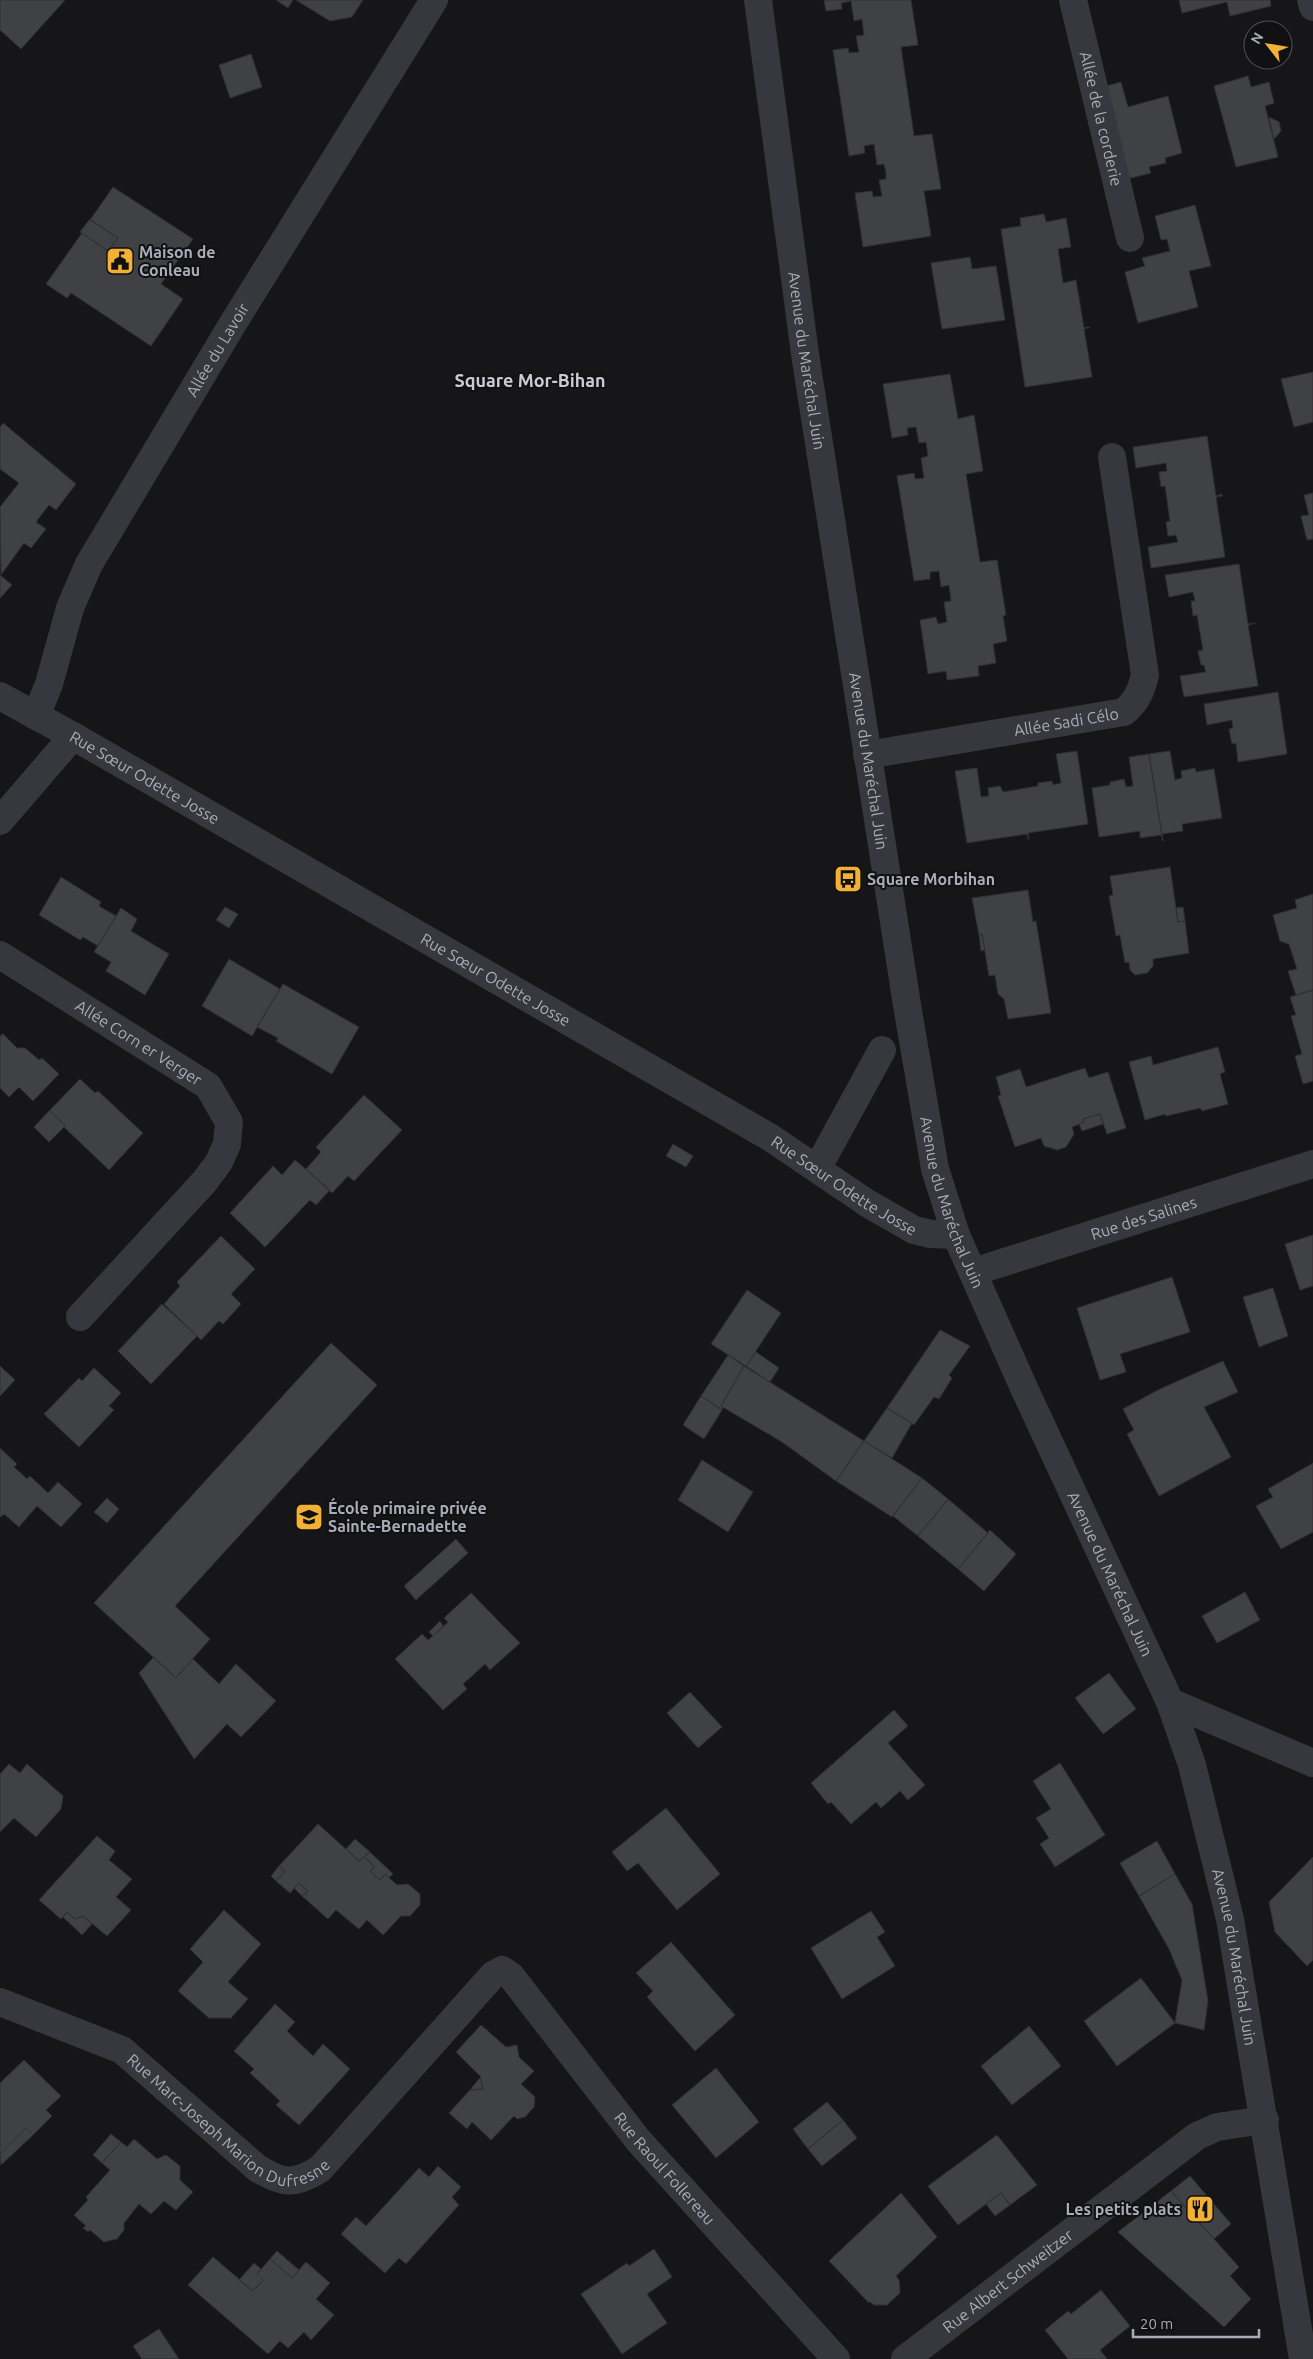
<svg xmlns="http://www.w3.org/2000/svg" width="1313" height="2359" font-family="Ubuntu,sans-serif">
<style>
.building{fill:#404145;stroke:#303034}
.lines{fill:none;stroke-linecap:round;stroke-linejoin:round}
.minor{stroke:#37383d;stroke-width:28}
.labels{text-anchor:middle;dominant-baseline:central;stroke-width:4;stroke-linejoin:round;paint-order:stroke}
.street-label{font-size:16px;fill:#a8adb8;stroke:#111113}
.poi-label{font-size:16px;font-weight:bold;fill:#a8adb8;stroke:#111113;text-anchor:start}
.neighbourhood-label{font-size:18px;font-weight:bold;fill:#c9ccd4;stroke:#111113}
</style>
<rect width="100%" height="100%" fill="#161618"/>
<path class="building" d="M 0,0 L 65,0 L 21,49 L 0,30 Z
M 276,0 L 293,0 L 288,8 Z
M 296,0 L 363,0 L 352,17 L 330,21 Z
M 824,0 L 911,0 L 918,45 L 901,47 L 914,136 L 932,134 L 941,189 L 924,191 L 931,236 L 863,247 L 855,193 L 872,191 L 873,197 L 882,196 L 879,180 L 886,179 L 886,172 L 884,164 L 877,165 L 874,144 L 864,146 L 865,153 L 849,156 L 833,50 L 848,48 L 849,53 L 859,52 L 856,36 L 864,35 L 863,28 L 862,19 L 854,21 L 851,1 L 841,3 L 842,9 L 826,11 Z
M 1179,0 L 1270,0 L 1271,6 L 1230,16 L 1227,2 L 1182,13 Z
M 251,54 L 262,87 L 230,98 L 219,65 Z
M 1248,76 L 1251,87 L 1269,82 L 1274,103 L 1265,106 L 1278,157 L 1236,167 L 1214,86 Z
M 1121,82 L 1128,107 L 1168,96 L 1182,153 L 1165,158 L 1166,163 L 1149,167 L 1151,173 L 1123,180 L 1099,88 Z
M 1269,117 L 1279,122 L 1281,131 L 1274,139 Z
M 113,187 L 193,239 L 161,284 L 183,299 L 151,346 L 71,293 L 67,298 L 46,284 L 82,233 L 108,251 L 118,238 L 90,220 Z
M 1195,205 L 1211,266 L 1189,271 L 1198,307 L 1138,323 L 1125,272 L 1145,266 L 1142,258 L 1170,251 L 1167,239 L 1161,240 L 1155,216 Z
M 1044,214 L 1046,222 L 1066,218 L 1071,247 L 1058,249 L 1063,283 L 1076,280 L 1084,328 L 1090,327 L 1084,329 L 1092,377 L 1025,387 L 1001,229 L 1021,226 L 1020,218 Z
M 90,219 L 118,238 L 108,251 L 80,232 Z
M 970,257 L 972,269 L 996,266 L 1005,320 L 942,329 L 931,263 Z
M 1313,372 L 1313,422 L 1294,427 L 1281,379 Z
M 950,374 L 958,419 L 974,415 L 983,471 L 966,474 L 980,562 L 997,560 L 1006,615 L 1003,616 L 1007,641 L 993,644 L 996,663 L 978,666 L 979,676 L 947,680 L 946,671 L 928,674 L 920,620 L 936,617 L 938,624 L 947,622 L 944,602 L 951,601 L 949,585 L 941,587 L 939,571 L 930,572 L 930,579 L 914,581 L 897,476 L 914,473 L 915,479 L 924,478 L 921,458 L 928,456 L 926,442 L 919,443 L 916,427 L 907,428 L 908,435 L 892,438 L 883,384 Z
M 3,423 L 76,484 L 56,510 L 49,505 L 36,522 L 46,529 L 31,548 L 24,543 L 1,575 L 0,507 L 19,483 L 0,469 L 0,427 Z
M 1207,436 L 1216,496 L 1222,494 L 1222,496 L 1216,497 L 1225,557 L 1151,568 L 1148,547 L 1178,542 L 1176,535 L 1168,536 L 1166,522 L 1170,521 L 1165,486 L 1161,487 L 1159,472 L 1167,471 L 1166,463 L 1136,468 L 1133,447 Z
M 1313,493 L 1313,539 L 1307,540 L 1301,516 L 1309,515 L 1304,495 Z
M 1239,564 L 1248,624 L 1255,623 L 1248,625 L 1258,686 L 1184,697 L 1180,676 L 1206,672 L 1204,665 L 1201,665 L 1198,651 L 1203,650 L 1197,615 L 1193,616 L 1191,601 L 1195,601 L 1193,592 L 1169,597 L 1165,575 Z
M 0,575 L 12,585 L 0,598 Z
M 1278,692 L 1287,754 L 1238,762 L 1236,743 L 1232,744 L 1229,729 L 1233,728 L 1232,720 L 1207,725 L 1204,704 Z
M 1077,751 L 1088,824 L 1028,833 L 1029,840 L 1027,834 L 967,843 L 955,771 L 977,768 L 981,797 L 989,796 L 988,788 L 1000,786 L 1003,792 L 1038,786 L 1038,783 L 1052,781 L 1053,785 L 1061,783 L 1056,754 Z
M 1170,751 L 1175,780 L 1182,778 L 1181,771 L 1195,768 L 1196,772 L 1214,769 L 1222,818 L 1182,824 L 1183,831 L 1162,834 L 1163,841 L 1149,754 Z
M 1149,754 L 1163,841 L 1161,835 L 1140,838 L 1140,831 L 1099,837 L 1092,788 L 1110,785 L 1110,782 L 1124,779 L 1126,787 L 1133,786 L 1129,757 Z
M 1170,867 L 1178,922 L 1185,921 L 1189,953 L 1153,959 L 1153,966 L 1147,973 L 1135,975 L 1130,970 L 1129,962 L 1125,963 L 1120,935 L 1116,936 L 1109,896 L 1113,895 L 1110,876 Z
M 61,877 L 101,902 L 99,906 L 116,916 L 98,946 L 83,937 L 80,940 L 39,915 Z
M 1028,890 L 1033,922 L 1036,921 L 1051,1013 L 1008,1019 L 1004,999 L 998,994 L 995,975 L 989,976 L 982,934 L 979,935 L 972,898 Z
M 1313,894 L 1313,990 L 1296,995 L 1288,971 L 1297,969 L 1289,944 L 1280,941 L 1273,915 L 1297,908 L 1295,900 Z
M 225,907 L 238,914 L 229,928 L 216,920 Z
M 1183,907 L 1185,921 L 1178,922 L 1176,908 Z
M 121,908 L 137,919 L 131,931 L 169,954 L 145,995 L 106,971 L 111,962 L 94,952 Z
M 982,934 L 985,950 L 981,951 L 979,935 Z
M 229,959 L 280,989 L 252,1036 L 202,1006 Z
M 283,984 L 359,1027 L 332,1074 L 276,1041 L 278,1038 L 257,1027 Z
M 1313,990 L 1313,1081 L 1303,1084 L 1295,1056 L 1302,1054 L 1291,1016 L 1296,1015 L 1290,997 Z
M 3,1034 L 17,1048 L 25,1048 L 39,1060 L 42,1058 L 59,1074 L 33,1101 L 19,1087 L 9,1097 L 0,1088 L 0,1036 Z
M 1218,1047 L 1225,1072 L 1220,1074 L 1228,1104 L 1202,1111 L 1200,1108 L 1166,1116 L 1165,1114 L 1145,1120 L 1129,1062 L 1151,1056 L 1153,1065 Z
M 1085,1068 L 1089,1078 L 1108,1072 L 1126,1128 L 1107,1134 L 1100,1114 L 1083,1119 L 1084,1122 L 1072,1127 L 1074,1134 L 1066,1147 L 1057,1150 L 1044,1146 L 1041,1138 L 1015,1147 L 998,1096 L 1001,1095 L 996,1077 L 1020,1069 L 1026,1087 Z
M 80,1079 L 95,1093 L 98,1091 L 143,1133 L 109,1170 L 64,1127 L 65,1126 L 50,1110 Z
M 364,1095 L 402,1130 L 354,1181 L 348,1176 L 332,1193 L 306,1169 L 321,1152 L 316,1147 Z
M 50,1110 L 65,1126 L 49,1142 L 34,1127 Z
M 1100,1114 L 1103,1124 L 1082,1131 L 1079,1124 L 1084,1122 L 1083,1119 Z
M 673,1144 L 693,1156 L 686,1167 L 666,1156 Z
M 295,1160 L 330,1190 L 316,1205 L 310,1200 L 265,1247 L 230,1213 L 273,1166 L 282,1175 Z
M 1313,1235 L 1313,1286 L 1300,1290 L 1285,1244 Z
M 221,1236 L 255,1269 L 231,1294 L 241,1304 L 223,1324 L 219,1321 L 201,1340 L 164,1304 L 180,1286 L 177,1282 Z
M 1172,1277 L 1190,1332 L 1120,1354 L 1126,1372 L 1100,1380 L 1077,1308 Z
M 1273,1288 L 1288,1336 L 1259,1347 L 1243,1297 Z
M 747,1290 L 781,1313 L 746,1366 L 711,1344 Z
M 162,1304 L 197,1336 L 151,1384 L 118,1351 Z
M 940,1330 L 970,1346 L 949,1375 L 952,1378 L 939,1399 L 934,1397 L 914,1425 L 887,1408 Z
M 331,1343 L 377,1385 L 175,1606 L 210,1639 L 176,1678 L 94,1603 Z
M 756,1352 L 779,1368 L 770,1382 L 746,1366 Z
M 728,1355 L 744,1366 L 721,1406 L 723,1407 L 722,1410 L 701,1396 Z
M 1223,1361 L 1238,1392 L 1204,1407 L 1231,1457 L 1159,1496 L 1127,1434 L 1134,1430 L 1123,1409 L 1160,1389 Z
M 0,1366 L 15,1380 L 0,1396 Z
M 744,1366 L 864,1441 L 836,1481 L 782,1442 L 721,1406 Z
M 94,1368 L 121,1393 L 109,1406 L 114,1410 L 79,1447 L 44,1414 L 79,1378 L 82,1381 Z
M 701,1396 L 722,1410 L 704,1439 L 683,1425 Z
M 887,1408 L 912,1423 L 892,1458 L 864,1441 Z
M 864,1441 L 922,1478 L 892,1517 L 836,1481 Z
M 0,1448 L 17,1464 L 14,1467 L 27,1479 L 30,1476 L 48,1493 L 58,1482 L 82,1504 L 61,1527 L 37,1506 L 19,1527 L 4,1514 L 1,1517 L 0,1516 Z
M 702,1460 L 753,1492 L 728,1532 L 678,1500 Z
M 1313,1463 L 1313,1532 L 1281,1549 L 1256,1506 L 1273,1497 L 1268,1489 Z
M 922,1478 L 948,1499 L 918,1536 L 893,1516 Z
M 107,1498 L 119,1509 L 107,1523 L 94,1512 Z
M 948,1499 L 988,1533 L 958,1569 L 918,1536 Z
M 990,1530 L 1016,1554 L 984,1591 L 958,1569 Z
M 456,1539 L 468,1553 L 416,1600 L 404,1586 Z
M 1245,1592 L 1260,1620 L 1217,1643 L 1202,1616 Z
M 471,1593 L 520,1643 L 490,1670 L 485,1664 L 473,1675 L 463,1684 L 467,1689 L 443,1710 L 395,1659 L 422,1634 L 428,1640 L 433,1636 L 448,1622 L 444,1618 Z
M 440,1621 L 443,1626 L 433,1636 L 429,1632 Z
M 154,1657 L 176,1678 L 193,1659 L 219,1684 L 236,1664 L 276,1701 L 241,1737 L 227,1724 L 194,1759 L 139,1673 Z
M 1109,1673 L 1136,1709 L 1103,1734 L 1075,1698 Z
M 690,1692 L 722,1727 L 698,1748 L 667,1713 Z
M 894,1710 L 908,1726 L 888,1743 L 925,1785 L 908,1800 L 900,1791 L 881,1808 L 876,1802 L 851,1824 L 831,1802 L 828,1804 L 811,1783 Z
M 1060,1763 L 1105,1835 L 1055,1867 L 1040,1844 L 1049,1838 L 1036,1818 L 1051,1809 L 1033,1781 Z
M 9,1764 L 20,1773 L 27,1764 L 63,1796 L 61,1809 L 36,1837 L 14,1818 L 0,1832 L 0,1774 Z
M 666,1808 L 720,1874 L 677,1910 L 638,1863 L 627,1871 L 612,1852 Z
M 318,1824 L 359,1861 L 364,1857 L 375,1867 L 370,1871 L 380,1880 L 385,1874 L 397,1885 L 408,1884 L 420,1894 L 420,1905 L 410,1916 L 401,1916 L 383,1935 L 367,1920 L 359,1929 L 336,1910 L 328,1919 L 302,1896 L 308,1891 L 299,1883 L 290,1893 L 276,1881 L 285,1871 L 279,1866 Z
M 97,1836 L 115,1851 L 109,1860 L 132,1879 L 116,1897 L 131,1910 L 107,1936 L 83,1916 L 75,1919 L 67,1912 L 61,1919 L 39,1900 Z
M 355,1839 L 370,1852 L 359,1861 L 346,1849 Z
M 1157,1841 L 1175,1874 L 1139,1896 L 1120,1863 Z
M 370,1852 L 393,1874 L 389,1878 L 385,1874 L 380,1880 L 370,1871 L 375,1867 L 364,1857 Z
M 1313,1857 L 1313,1960 L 1307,1966 L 1275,1932 L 1269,1902 Z
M 279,1866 L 285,1871 L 276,1881 L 271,1876 Z
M 1175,1874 L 1192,1904 L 1208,2001 L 1204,2030 L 1175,2023 L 1182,1980 L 1169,1949 L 1139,1896 Z
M 299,1883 L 308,1891 L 302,1896 L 294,1888 Z
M 224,1910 L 261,1944 L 228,1982 L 248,1999 L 231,2018 L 209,2018 L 178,1991 L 203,1962 L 190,1949 Z
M 871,1911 L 885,1932 L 877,1937 L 895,1966 L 842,1999 L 811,1948 Z
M 67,1912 L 75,1919 L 83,1916 L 92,1924 L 82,1935 L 63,1917 Z
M 671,1942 L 735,2015 L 695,2051 L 647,1997 L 653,1991 L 636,1973 Z
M 1141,1978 L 1175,2023 L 1117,2066 L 1084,2021 Z
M 275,2004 L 295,2022 L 287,2031 L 313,2056 L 323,2044 L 350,2069 L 299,2125 L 276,2105 L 280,2101 L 250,2073 L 254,2069 L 234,2051 Z
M 481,2025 L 506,2047 L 517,2045 L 519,2057 L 534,2071 L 521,2084 L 535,2097 L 534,2107 L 525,2117 L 517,2119 L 514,2116 L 491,2140 L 472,2122 L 467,2129 L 449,2113 L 470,2090 L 483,2089 L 480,2078 L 481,2077 L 456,2052 Z
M 1029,2026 L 1061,2066 L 1012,2105 L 981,2066 Z
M 24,2060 L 61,2096 L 46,2110 L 52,2116 L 33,2135 L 26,2128 L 0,2154 L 0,2083 Z
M 716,2068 L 759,2122 L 716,2158 L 672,2105 Z
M 480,2078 L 483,2089 L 470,2090 L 474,2085 Z
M 827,2102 L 843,2120 L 808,2149 L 793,2129 Z
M 843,2120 L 857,2138 L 822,2166 L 808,2149 Z
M 26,2128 L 33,2135 L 1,2165 L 0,2154 Z
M 111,2134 L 121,2142 L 102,2163 L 93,2155 Z
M 997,2135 L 1037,2185 L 1010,2205 L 1001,2193 L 958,2225 L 928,2186 Z
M 134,2139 L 157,2159 L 166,2155 L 180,2166 L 180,2180 L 193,2192 L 176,2210 L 164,2201 L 151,2214 L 139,2204 L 124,2223 L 124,2230 L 117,2239 L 104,2242 L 90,2230 L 88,2232 L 83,2228 L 86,2226 L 74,2215 L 88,2200 L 86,2197 L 110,2170 L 102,2163 L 121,2142 L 127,2147 Z
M 438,2166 L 461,2187 L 452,2197 L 459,2205 L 406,2264 L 399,2258 L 385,2273 L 341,2234 L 356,2217 L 366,2226 L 419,2168 L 429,2177 Z
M 1190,2176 L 1231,2224 L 1214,2239 L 1171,2191 Z
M 1171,2191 L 1239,2267 L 1230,2276 L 1251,2299 L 1224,2327 L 1118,2232 Z
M 901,2193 L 937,2237 L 896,2276 L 899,2280 L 900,2293 L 887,2305 L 874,2305 L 869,2301 L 869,2303 L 829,2261 Z
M 1001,2193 L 1010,2205 L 995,2216 L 986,2204 Z
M 654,2249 L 672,2277 L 647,2294 L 667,2323 L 622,2354 L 581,2294 L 627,2263 L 629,2266 Z
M 277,2251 L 299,2270 L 292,2278 L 270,2259 Z
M 213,2257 L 253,2291 L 263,2280 L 257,2274 L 270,2259 L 292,2278 L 306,2262 L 330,2283 L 316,2299 L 334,2315 L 311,2340 L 304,2332 L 288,2348 L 280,2341 L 268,2354 L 188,2285 Z
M 254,2263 L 261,2269 L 257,2274 L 263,2280 L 253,2291 L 239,2280 Z
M 1101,2290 L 1130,2326 L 1100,2350 L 1107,2359 L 1068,2359 L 1045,2330 L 1068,2311 L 1071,2314 Z
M 159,2329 L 179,2359 L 142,2359 L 133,2346 Z"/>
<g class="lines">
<g class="minor">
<path id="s1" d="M 758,0 L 805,354 L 908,1011 L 935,1169 L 956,1235 L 1024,1388 L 1170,1702 L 1192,1765 L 1230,1919 L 1303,2359"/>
<path id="s2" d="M 1073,0 L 1130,238"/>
<path d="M 1311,0 L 1313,7"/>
<path id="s3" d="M 0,696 L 73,736 L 771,1138 L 867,1203 L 914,1230 L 931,1234 L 956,1235"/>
<path id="s4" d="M 36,716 L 49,684 L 70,608 L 89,564 L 232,325 L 434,0"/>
<path id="s5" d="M 867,755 L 1124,712 C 1137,701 1141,691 1145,675 L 1112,457"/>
<path d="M 0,821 L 73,736"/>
<path id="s6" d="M 0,955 L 208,1086 L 229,1122 L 227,1144 L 219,1162 L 205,1181 L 80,1317"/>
<path d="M 817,1169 L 882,1050"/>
<path id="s7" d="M 973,1272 L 1313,1164"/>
<path d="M 1170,1702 L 1313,1763"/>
<path id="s8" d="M 0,2002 L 122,2050 L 257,2168 C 283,2184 294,2185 320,2169 L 493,1975 L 502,1970 L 511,1976 L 638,2140 L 836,2359"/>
<path id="s9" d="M 905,2359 L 1197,2136 L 1217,2127 L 1265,2120"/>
</g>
</g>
<defs>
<symbol id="civic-square" viewBox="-11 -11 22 22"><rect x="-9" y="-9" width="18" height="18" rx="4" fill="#f2b134" stroke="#111113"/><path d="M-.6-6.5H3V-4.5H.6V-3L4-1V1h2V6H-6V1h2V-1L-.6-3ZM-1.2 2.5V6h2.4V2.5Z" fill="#111"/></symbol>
<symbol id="bus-square" viewBox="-11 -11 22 22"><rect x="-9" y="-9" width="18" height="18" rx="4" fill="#f2b134" stroke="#111113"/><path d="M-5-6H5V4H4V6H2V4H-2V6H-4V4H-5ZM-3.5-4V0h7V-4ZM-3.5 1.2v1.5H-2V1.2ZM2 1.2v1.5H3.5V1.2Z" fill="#111"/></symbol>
<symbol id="school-square" viewBox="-11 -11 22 22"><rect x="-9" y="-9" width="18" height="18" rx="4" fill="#f2b134" stroke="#111113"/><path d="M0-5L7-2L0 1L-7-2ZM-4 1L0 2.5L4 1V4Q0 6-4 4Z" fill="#111"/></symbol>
<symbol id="restaurant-square" viewBox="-11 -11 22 22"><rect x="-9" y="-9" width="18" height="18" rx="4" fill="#f2b134" stroke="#111113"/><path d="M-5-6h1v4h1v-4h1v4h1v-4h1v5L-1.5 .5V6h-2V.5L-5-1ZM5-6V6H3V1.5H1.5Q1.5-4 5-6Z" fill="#111"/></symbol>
</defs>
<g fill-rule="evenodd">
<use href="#civic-square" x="104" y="245" width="32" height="32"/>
<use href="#bus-square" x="832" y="863" width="32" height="32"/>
<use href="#school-square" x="293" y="1501" width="32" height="32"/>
<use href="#restaurant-square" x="1184" y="2193" width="32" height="32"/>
</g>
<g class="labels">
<g class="street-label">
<text stroke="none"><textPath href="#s2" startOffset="122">Allée de la corderie</textPath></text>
<text stroke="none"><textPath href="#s4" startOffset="411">Allée du Lavoir</textPath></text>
<text stroke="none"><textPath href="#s1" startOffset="364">Avenue du Maréchal Juin</textPath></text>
<text stroke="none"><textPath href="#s5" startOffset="202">Allée Sadi Célo</textPath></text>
<text stroke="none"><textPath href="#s1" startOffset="769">Avenue du Maréchal Juin</textPath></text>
<text stroke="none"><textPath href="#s3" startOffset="166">Rue Sœur Odette Josse</textPath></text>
<text stroke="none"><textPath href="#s3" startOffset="571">Rue Sœur Odette Josse</textPath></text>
<text stroke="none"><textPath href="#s6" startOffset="164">Allée Corn er Verger</textPath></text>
<text stroke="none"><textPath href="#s3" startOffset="976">Rue Sœur Odette Josse</textPath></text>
<text stroke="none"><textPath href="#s1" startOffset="1219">Avenue du Maréchal Juin</textPath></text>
<text stroke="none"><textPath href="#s7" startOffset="179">Rue des Salines</textPath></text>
<text stroke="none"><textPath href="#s1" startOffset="1624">Avenue du Maréchal Juin</textPath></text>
<text stroke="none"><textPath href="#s1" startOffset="2029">Avenue du Maréchal Juin</textPath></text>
<text stroke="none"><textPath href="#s8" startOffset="265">Rue Marc-Joseph Marion Dufresne</textPath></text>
<text stroke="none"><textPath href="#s8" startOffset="906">Rue Raoul Follereau</textPath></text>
<text stroke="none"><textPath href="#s9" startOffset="129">Rue Albert Schweitzer</textPath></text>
</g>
<g class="poi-label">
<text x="139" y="252">Maison de<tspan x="139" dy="18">Conleau</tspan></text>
<text x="867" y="879">Square Morbihan</text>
<text x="328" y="1508">École primaire privée<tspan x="328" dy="18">Sainte-Bernadette</tspan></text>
<text x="1181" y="2209" text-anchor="end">Les petits plats</text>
</g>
<g class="neighbourhood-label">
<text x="530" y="380">Square Mor-Bihan</text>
</g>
</g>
<g transform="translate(1268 45) rotate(301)"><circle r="24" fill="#111113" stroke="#4d4f55"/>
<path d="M0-4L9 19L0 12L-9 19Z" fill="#f2b134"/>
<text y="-8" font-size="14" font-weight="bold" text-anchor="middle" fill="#a8adb8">N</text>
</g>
<path d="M1133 2329v8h126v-8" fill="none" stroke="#a8adb8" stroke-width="2.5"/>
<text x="1140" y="2329" font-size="15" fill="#a8adb8" stroke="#111113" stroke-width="4" paint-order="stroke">20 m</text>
</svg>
